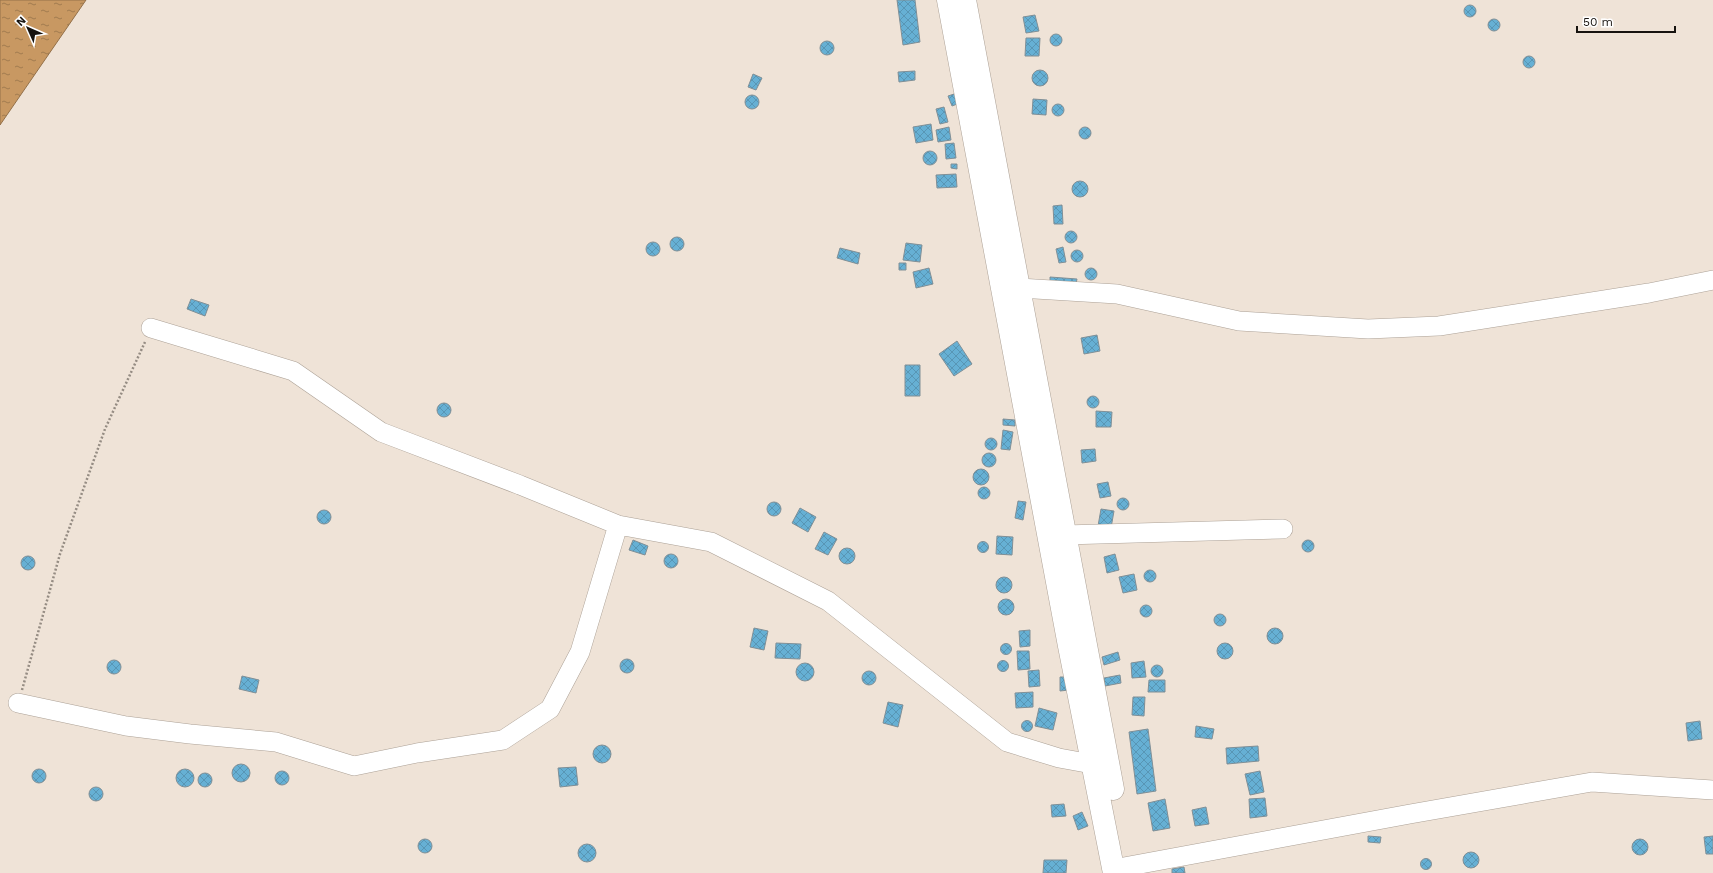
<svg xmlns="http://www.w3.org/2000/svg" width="1713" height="873" font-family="'Work Sans',sans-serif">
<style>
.water{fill:url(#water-ripples);stroke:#937049}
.building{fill:url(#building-cross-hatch);stroke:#808f96}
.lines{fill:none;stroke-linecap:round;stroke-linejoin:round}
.minor-casing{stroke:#aca196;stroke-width:20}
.major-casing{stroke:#aca196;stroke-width:23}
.path{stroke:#958c83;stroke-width:2.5;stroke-dasharray:2 2;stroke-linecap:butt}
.minor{stroke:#fff;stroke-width:19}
.major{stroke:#fff;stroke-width:22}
</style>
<defs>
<pattern id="water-ripples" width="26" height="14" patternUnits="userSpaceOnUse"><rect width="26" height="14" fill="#c89862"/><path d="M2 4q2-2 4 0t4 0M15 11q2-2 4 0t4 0" fill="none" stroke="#a17b4f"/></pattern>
<pattern id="building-cross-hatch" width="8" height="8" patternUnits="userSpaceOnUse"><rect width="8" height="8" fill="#66b0d4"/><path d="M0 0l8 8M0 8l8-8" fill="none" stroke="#5896b5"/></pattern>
</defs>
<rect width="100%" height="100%" fill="#efe3d7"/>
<path class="water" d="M 0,0 L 86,0 L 0,125 Z"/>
<path class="building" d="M 897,0 L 915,0 L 920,42 L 903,45 Z
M1464 11a6 6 0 1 1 12 0a6 6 0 1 1-12 0Z
M 1035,15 L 1039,31 L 1026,33 L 1023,17 Z
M1488 25a6 6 0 1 1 12 0a6 6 0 1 1-12 0Z
M1050 40a6 6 0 1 1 12 0a6 6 0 1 1-12 0Z
M 1026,38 L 1040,38 L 1039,56 L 1025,56 Z
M820 48a7 7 0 1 1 14 0a7 7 0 1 1-14 0Z
M1523 62a6 6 0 1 1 12 0a6 6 0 1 1-12 0Z
M1032 78a8 8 0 1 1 16 0a8 8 0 1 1-16 0Z
M 915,71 L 915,80 L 899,82 L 898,72 Z
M 753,74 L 762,78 L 756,90 L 748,87 Z
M 957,93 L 960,103 L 952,106 L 948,96 Z
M745 102a7 7 0 1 1 14 0a7 7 0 1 1-14 0Z
M 1033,99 L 1047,100 L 1046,115 L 1032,114 Z
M1052 110a6 6 0 1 1 12 0a6 6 0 1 1-12 0Z
M 944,107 L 948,122 L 940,124 L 936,109 Z
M 931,124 L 933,140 L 916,143 L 913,127 Z
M1079 133a6 6 0 1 1 12 0a6 6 0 1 1-12 0Z
M 949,127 L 951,140 L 938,142 L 936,130 Z
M 954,143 L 956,158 L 946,159 L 945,144 Z
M923 158a7 7 0 1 1 14 0a7 7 0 1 1-14 0Z
M 951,164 L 957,164 L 957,169 L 951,168 Z
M 956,174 L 957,187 L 937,188 L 936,175 Z
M1072 189a8 8 0 1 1 16 0a8 8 0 1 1-16 0Z
M 1062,205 L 1063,224 L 1054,224 L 1053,206 Z
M1065 237a6 6 0 1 1 12 0a6 6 0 1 1-12 0Z
M670 244a7 7 0 1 1 14 0a7 7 0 1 1-14 0Z
M646 249a7 7 0 1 1 14 0a7 7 0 1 1-14 0Z
M 906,243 L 922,245 L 920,262 L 903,260 Z
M 1063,247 L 1066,262 L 1059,263 L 1056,249 Z
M 840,248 L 860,253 L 858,264 L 837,258 Z
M1071 256a6 6 0 1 1 12 0a6 6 0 1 1-12 0Z
M 899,263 L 906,263 L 906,270 L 899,270 Z
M1085 274a6 6 0 1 1 12 0a6 6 0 1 1-12 0Z
M 929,268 L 933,284 L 916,288 L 913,272 Z
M 1050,277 L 1077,279 L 1076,284 L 1050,283 Z
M 191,299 L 209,305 L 205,316 L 187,309 Z
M 1097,335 L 1100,351 L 1084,354 L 1081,338 Z
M 957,341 L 972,364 L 954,376 L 939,354 Z
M 905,365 L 920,365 L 920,396 L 905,396 Z
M1087 402a6 6 0 1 1 12 0a6 6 0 1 1-12 0Z
M437 410a7 7 0 1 1 14 0a7 7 0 1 1-14 0Z
M 1096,411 L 1112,412 L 1111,427 L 1096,427 Z
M 1003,419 L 1015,420 L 1015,426 L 1003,425 Z
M 1003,430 L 1013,432 L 1010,450 L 1001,449 Z
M985 444a6 6 0 1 1 12 0a6 6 0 1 1-12 0Z
M 1095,449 L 1096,461 L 1082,463 L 1081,450 Z
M982 460a7 7 0 1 1 14 0a7 7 0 1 1-14 0Z
M973 477a8 8 0 1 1 16 0a8 8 0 1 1-16 0Z
M 1108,482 L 1111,496 L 1100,498 L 1097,484 Z
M978 493a6 6 0 1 1 12 0a6 6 0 1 1-12 0Z
M1117 504a6 6 0 1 1 12 0a6 6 0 1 1-12 0Z
M 1018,501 L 1026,502 L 1023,520 L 1015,518 Z
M767 509a7 7 0 1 1 14 0a7 7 0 1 1-14 0Z
M 800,508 L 816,517 L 808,532 L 792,523 Z
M 1101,509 L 1114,511 L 1111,528 L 1098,526 Z
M317 517a7 7 0 1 1 14 0a7 7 0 1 1-14 0Z
M 824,532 L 837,539 L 828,555 L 815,549 Z
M 997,536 L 1013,537 L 1012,555 L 996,554 Z
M1302 546a6 6 0 1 1 12 0a6 6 0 1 1-12 0Z
M 633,540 L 648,546 L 645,555 L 629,550 Z
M977.5 547a5.5 5.5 0 1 1 11 0a5.5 5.5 0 1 1-11 0Z
M839 556a8 8 0 1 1 16 0a8 8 0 1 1-16 0Z
M664 561a7 7 0 1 1 14 0a7 7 0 1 1-14 0Z
M 1115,554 L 1119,570 L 1107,573 L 1104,557 Z
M21 563a7 7 0 1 1 14 0a7 7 0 1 1-14 0Z
M1144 576a6 6 0 1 1 12 0a6 6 0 1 1-12 0Z
M 1134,574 L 1137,590 L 1123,593 L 1119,577 Z
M996 585a8 8 0 1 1 16 0a8 8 0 1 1-16 0Z
M998 607a8 8 0 1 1 16 0a8 8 0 1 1-16 0Z
M1140 611a6 6 0 1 1 12 0a6 6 0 1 1-12 0Z
M1214 620a6 6 0 1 1 12 0a6 6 0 1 1-12 0Z
M 754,628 L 768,631 L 764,650 L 750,647 Z
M1267 636a8 8 0 1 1 16 0a8 8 0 1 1-16 0Z
M 1030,630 L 1030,646 L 1020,647 L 1019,631 Z
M1217 651a8 8 0 1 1 16 0a8 8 0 1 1-16 0Z
M 776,643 L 801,644 L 800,659 L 775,658 Z
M1000.5 649a5.5 5.5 0 1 1 11 0a5.5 5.5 0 1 1-11 0Z
M 1017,651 L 1029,651 L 1030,669 L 1018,670 Z
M 1118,652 L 1120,660 L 1104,665 L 1102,657 Z
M620 666a7 7 0 1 1 14 0a7 7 0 1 1-14 0Z
M107 667a7 7 0 1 1 14 0a7 7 0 1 1-14 0Z
M997.5 666a5.5 5.5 0 1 1 11 0a5.5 5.5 0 1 1-11 0Z
M 1144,661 L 1146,677 L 1132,678 L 1131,663 Z
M796 672a9 9 0 1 1 18 0a9 9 0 1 1-18 0Z
M1151 671a6 6 0 1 1 12 0a6 6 0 1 1-12 0Z
M 1039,670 L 1040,686 L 1029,687 L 1028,671 Z
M862 678a7 7 0 1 1 14 0a7 7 0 1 1-14 0Z
M 1120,675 L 1121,683 L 1105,686 L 1104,678 Z
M 242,676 L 259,680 L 256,693 L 239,689 Z
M 1060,677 L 1069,677 L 1069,690 L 1060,691 Z
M 1149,680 L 1165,680 L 1165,692 L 1148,692 Z
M 1033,692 L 1033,707 L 1016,708 L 1015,693 Z
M 1133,697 L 1145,697 L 1144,716 L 1132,715 Z
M 888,702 L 903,705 L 898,727 L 883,723 Z
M 1039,708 L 1057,713 L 1053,730 L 1035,726 Z
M1021.5 726a5.5 5.5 0 1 1 11 0a5.5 5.5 0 1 1-11 0Z
M 1700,721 L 1702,739 L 1688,741 L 1686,723 Z
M 1196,726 L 1214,729 L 1212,739 L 1195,737 Z
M 1148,729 L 1156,791 L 1137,794 L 1129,732 Z
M593 754a9 9 0 1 1 18 0a9 9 0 1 1-18 0Z
M 1258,746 L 1259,761 L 1227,764 L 1226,748 Z
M232 773a9 9 0 1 1 18 0a9 9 0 1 1-18 0Z
M 576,767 L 578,785 L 560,787 L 558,768 Z
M32 776a7 7 0 1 1 14 0a7 7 0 1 1-14 0Z
M176 778a9 9 0 1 1 18 0a9 9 0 1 1-18 0Z
M275 778a7 7 0 1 1 14 0a7 7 0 1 1-14 0Z
M 1260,771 L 1264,792 L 1250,795 L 1245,774 Z
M198 780a7 7 0 1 1 14 0a7 7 0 1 1-14 0Z
M89 794a7 7 0 1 1 14 0a7 7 0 1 1-14 0Z
M 1265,798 L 1267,816 L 1250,818 L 1249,799 Z
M 1165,799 L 1170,828 L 1153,831 L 1148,803 Z
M 1064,804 L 1066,816 L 1052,817 L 1051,805 Z
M 1206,807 L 1209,824 L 1195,826 L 1192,810 Z
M 1082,812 L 1088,826 L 1078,830 L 1073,816 Z
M 1368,836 L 1381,837 L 1380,843 L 1368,842 Z
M 1713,836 L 1713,854 L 1706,854 L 1704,837 Z
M1632 847a8 8 0 1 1 16 0a8 8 0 1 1-16 0Z
M418 846a7 7 0 1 1 14 0a7 7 0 1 1-14 0Z
M578 853a9 9 0 1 1 18 0a9 9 0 1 1-18 0Z
M1463 860a8 8 0 1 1 16 0a8 8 0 1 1-16 0Z
M1420.5 864a5.5 5.5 0 1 1 11 0a5.5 5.5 0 1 1-11 0Z
M 1044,860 L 1067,860 L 1066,873 L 1043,873 Z
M 1184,867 L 1185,873 L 1172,873 L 1172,869 Z"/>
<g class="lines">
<defs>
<path id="minor" d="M 1019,288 L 1117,294 L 1239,321 L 1368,329 L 1439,326 L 1649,293 L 1713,280
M 151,328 L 293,371 L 381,432 L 520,485 L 618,525 L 711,542 L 828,601 L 1007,742 L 1059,758 L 1092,764 L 1106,760
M 1064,535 L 1283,529
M 18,703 L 126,726 L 190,734 L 276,742 L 354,766 L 417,753 L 503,740 L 550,709 L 580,652 L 618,525
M 1113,869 L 1410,814 L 1592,782 L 1713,790"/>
<path id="major" d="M 948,0 L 1069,646 L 1114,873
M 965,0 L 1113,789"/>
</defs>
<use href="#minor" class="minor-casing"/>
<use href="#major" class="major-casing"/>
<path class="path" d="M 22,690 L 60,554 L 105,429 L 145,342"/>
<use href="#minor" class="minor"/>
<use href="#major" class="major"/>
</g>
<g transform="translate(28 28) rotate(315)" stroke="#ffffff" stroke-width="3" paint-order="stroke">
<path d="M0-3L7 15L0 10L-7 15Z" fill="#17130f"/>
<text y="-6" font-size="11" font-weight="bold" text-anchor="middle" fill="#17130f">N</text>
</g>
<path d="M1577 26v6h98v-6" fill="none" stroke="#17130f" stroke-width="2"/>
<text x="1583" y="26" font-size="12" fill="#17130f" stroke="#ffffff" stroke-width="3" paint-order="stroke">50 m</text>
</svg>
